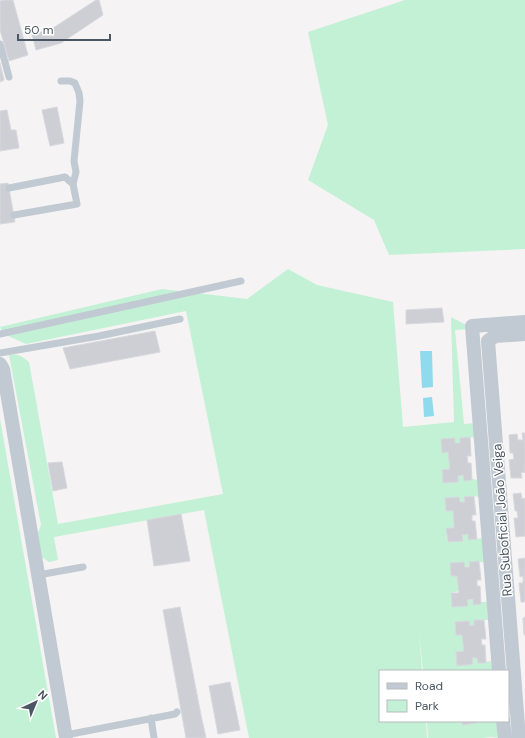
<svg xmlns="http://www.w3.org/2000/svg" width="525" height="738" font-family="'DM Sans',sans-serif">
<style>
.green{fill:#c3f1d5}
.water{fill:#90daee}
.building{fill:#cdcfd5;stroke:#d7d9de}
.lines{fill:none;stroke-linecap:round;stroke-linejoin:round}
.service{stroke:#c1cad2;stroke-width:7}
.minor{stroke:#c1cad2;stroke-width:14}
.labels{text-anchor:middle;dominant-baseline:central;stroke-width:3;stroke-linejoin:round;paint-order:stroke}
.street-label{font-size:13px;fill:#4a5661;stroke:#fff}
</style>
<rect width="100%" height="100%" fill="#f5f3f3"/>
<path class="green" d="M 405,0 L 525,0 L 525,249 L 389,255 L 374,220 L 308,180 L 328,125 L 308,32 Z
M 288,269 L 317,285 L 393,302 L 403,427 L 454,422 L 451,317 L 468,326 L 468,329 L 455,330 L 464,424 L 476,423 L 478,437 L 460,438 L 460,443 L 455,443 L 455,438 L 441,440 L 442,453 L 448,452 L 450,469 L 442,470 L 443,483 L 458,482 L 458,476 L 463,475 L 464,481 L 472,480 L 472,479 L 478,480 L 480,497 L 474,496 L 465,497 L 465,502 L 460,502 L 459,497 L 445,498 L 446,511 L 453,511 L 454,528 L 446,529 L 447,542 L 463,541 L 462,535 L 468,534 L 468,540 L 484,538 L 486,562 L 469,562 L 470,567 L 450,563 L 451,576 L 457,576 L 459,591 L 451,593 L 467,606 L 467,600 L 473,599 L 473,605 L 481,604 L 481,602 L 487,602 L 488,620 L 474,620 L 474,625 L 470,626 L 469,621 L 455,622 L 456,635 L 462,635 L 464,651 L 458,666 L 472,664 L 472,658 L 477,658 L 478,663 L 491,661 L 493,671 L 423,671 L 419,632 L 422,671 L 380,671 L 380,721 L 426,721 L 427,738 L 249,738 L 204,510 L 54,537 L 58,560 L 49,562 L 42,557 L 38,533 L 41,525 L 9,355 C 18,353 23,357 29,362 L 58,524 L 223,494 L 186,311 L 26,344 L 4,334 L 0,327 L 162,289 L 247,299 Z
M 0,419 L 56,738 L 0,738 Z
M 427,721 L 462,721 L 462,725 L 477,723 L 477,721 L 482,721 L 483,722 L 497,721 L 499,738 L 492,737 L 482,738 L 428,738 Z"/>
<path class="water" d="M 420,351 L 432,351 L 433,387 L 422,388 Z
M 432,397 L 434,416 L 424,417 L 423,398 Z"/>
<path class="building" d="M 5,0 L 13,0 L 28,55 L 9,61 L 0,30 L 0,1 Z
M 96,0 L 99,0 L 103,15 L 61,43 L 36,50 L 32,34 L 50,30 Z
M 0,63 L 4,80 L 0,82 Z
M 57,107 L 64,143 L 50,146 L 42,110 Z
M 7,110 L 11,130 L 16,130 L 19,148 L 0,151 L 0,111 Z
M 8,183 L 15,222 L 0,224 L 0,184 Z
M 442,308 L 444,322 L 406,324 L 406,310 Z
M 155,331 L 160,352 L 70,369 L 63,348 Z
M 522,433 L 525,433 L 525,472 L 521,473 L 522,478 L 511,478 L 509,460 L 514,459 L 513,453 L 510,453 L 509,435 L 517,434 L 518,440 L 523,440 Z
M 470,437 L 471,456 L 467,456 L 468,463 L 471,463 L 472,480 L 464,481 L 463,475 L 458,476 L 458,482 L 443,483 L 442,470 L 450,469 L 448,452 L 442,453 L 441,439 L 455,438 L 455,443 L 460,443 L 460,438 Z
M 62,462 L 67,488 L 53,491 L 48,463 Z
M 521,493 L 522,499 L 525,498 L 525,536 L 516,537 L 514,518 L 518,518 L 517,511 L 515,511 L 513,494 Z
M 474,496 L 476,515 L 472,515 L 472,521 L 475,521 L 477,539 L 468,540 L 468,534 L 462,535 L 463,541 L 448,542 L 446,528 L 454,528 L 453,511 L 446,511 L 445,498 L 459,497 L 460,502 L 465,502 L 464,497 Z
M 181,514 L 190,561 L 154,566 L 147,520 Z
M 525,558 L 525,602 L 521,602 L 519,583 L 523,583 L 523,576 L 520,577 L 518,559 Z
M 479,561 L 481,580 L 477,580 L 477,586 L 480,586 L 481,604 L 473,605 L 473,599 L 467,600 L 468,606 L 452,607 L 451,593 L 459,593 L 457,576 L 451,576 L 450,563 L 464,562 L 465,567 L 470,567 L 469,562 Z
M 180,607 L 201,715 L 206,738 L 186,738 L 163,610 Z
M 525,617 L 525,635 L 524,635 L 523,618 Z
M 474,620 L 484,620 L 486,639 L 481,639 L 482,645 L 485,645 L 486,663 L 478,663 L 477,658 L 472,658 L 473,664 L 457,666 L 456,652 L 464,651 L 462,635 L 456,635 L 455,622 L 469,621 L 470,626 L 474,625 Z
M 230,682 L 240,730 L 218,734 L 209,686 Z
M 462,721 L 477,721 L 477,723 L 462,725 Z"/>
<g class="lines">
<path class="service" d="M 0,44 L 9,77
M 9,188 L 65,177 L 73,184
M 14,215 L 77,204 L 73,184 L 76,172 L 74,161 L 80,101 L 79,93 L 75,83 L 70,81 L 61,81
M 0,334 L 241,281
M 0,353 L 99,336 L 180,319
M 38,575 L 83,567
M 151,718 L 154,738
M 66,735 L 175,714 L 177,712"/>
<path class="minor" d="M 0,364 L 3,369 L 66,738
M 499,671 L 472,326 L 525,322
M 503,721 L 505,738
M 519,738 L 488,341 L 495,336 L 525,334"/>
</g>
<g class="labels">
<g class="street-label">
<text transform="translate(502 520) rotate(-94)">Rua Suboficial João Veiga</text>
</g>
</g>
<rect x="379" y="670" width="130" height="52" fill="#ffffff" stroke="#b7bbc0"/>
<rect x="387" y="683" width="20" height="6" fill="#c1cad2" stroke="#b7bbc0"/>
<text x="415" y="690" font-size="12" fill="#4a5661">Road</text>
<rect x="387" y="700" width="20" height="12" fill="#c3f1d5" stroke="#b7bbc0"/>
<text x="415" y="710" font-size="12" fill="#4a5661">Park</text>
<g transform="translate(36 702) rotate(44)" stroke="#ffffff" stroke-width="3" paint-order="stroke">
<path d="M0-3L7 15L0 10L-7 15Z" fill="#4a5661"/>
<text y="-6" font-size="11" font-weight="bold" text-anchor="middle" fill="#4a5661">N</text>
</g>
<path d="M18 34v6h92v-6" fill="none" stroke="#4a5661" stroke-width="2"/>
<text x="24" y="34" font-size="12" fill="#4a5661" stroke="#ffffff" stroke-width="3" paint-order="stroke">50 m</text>
</svg>
